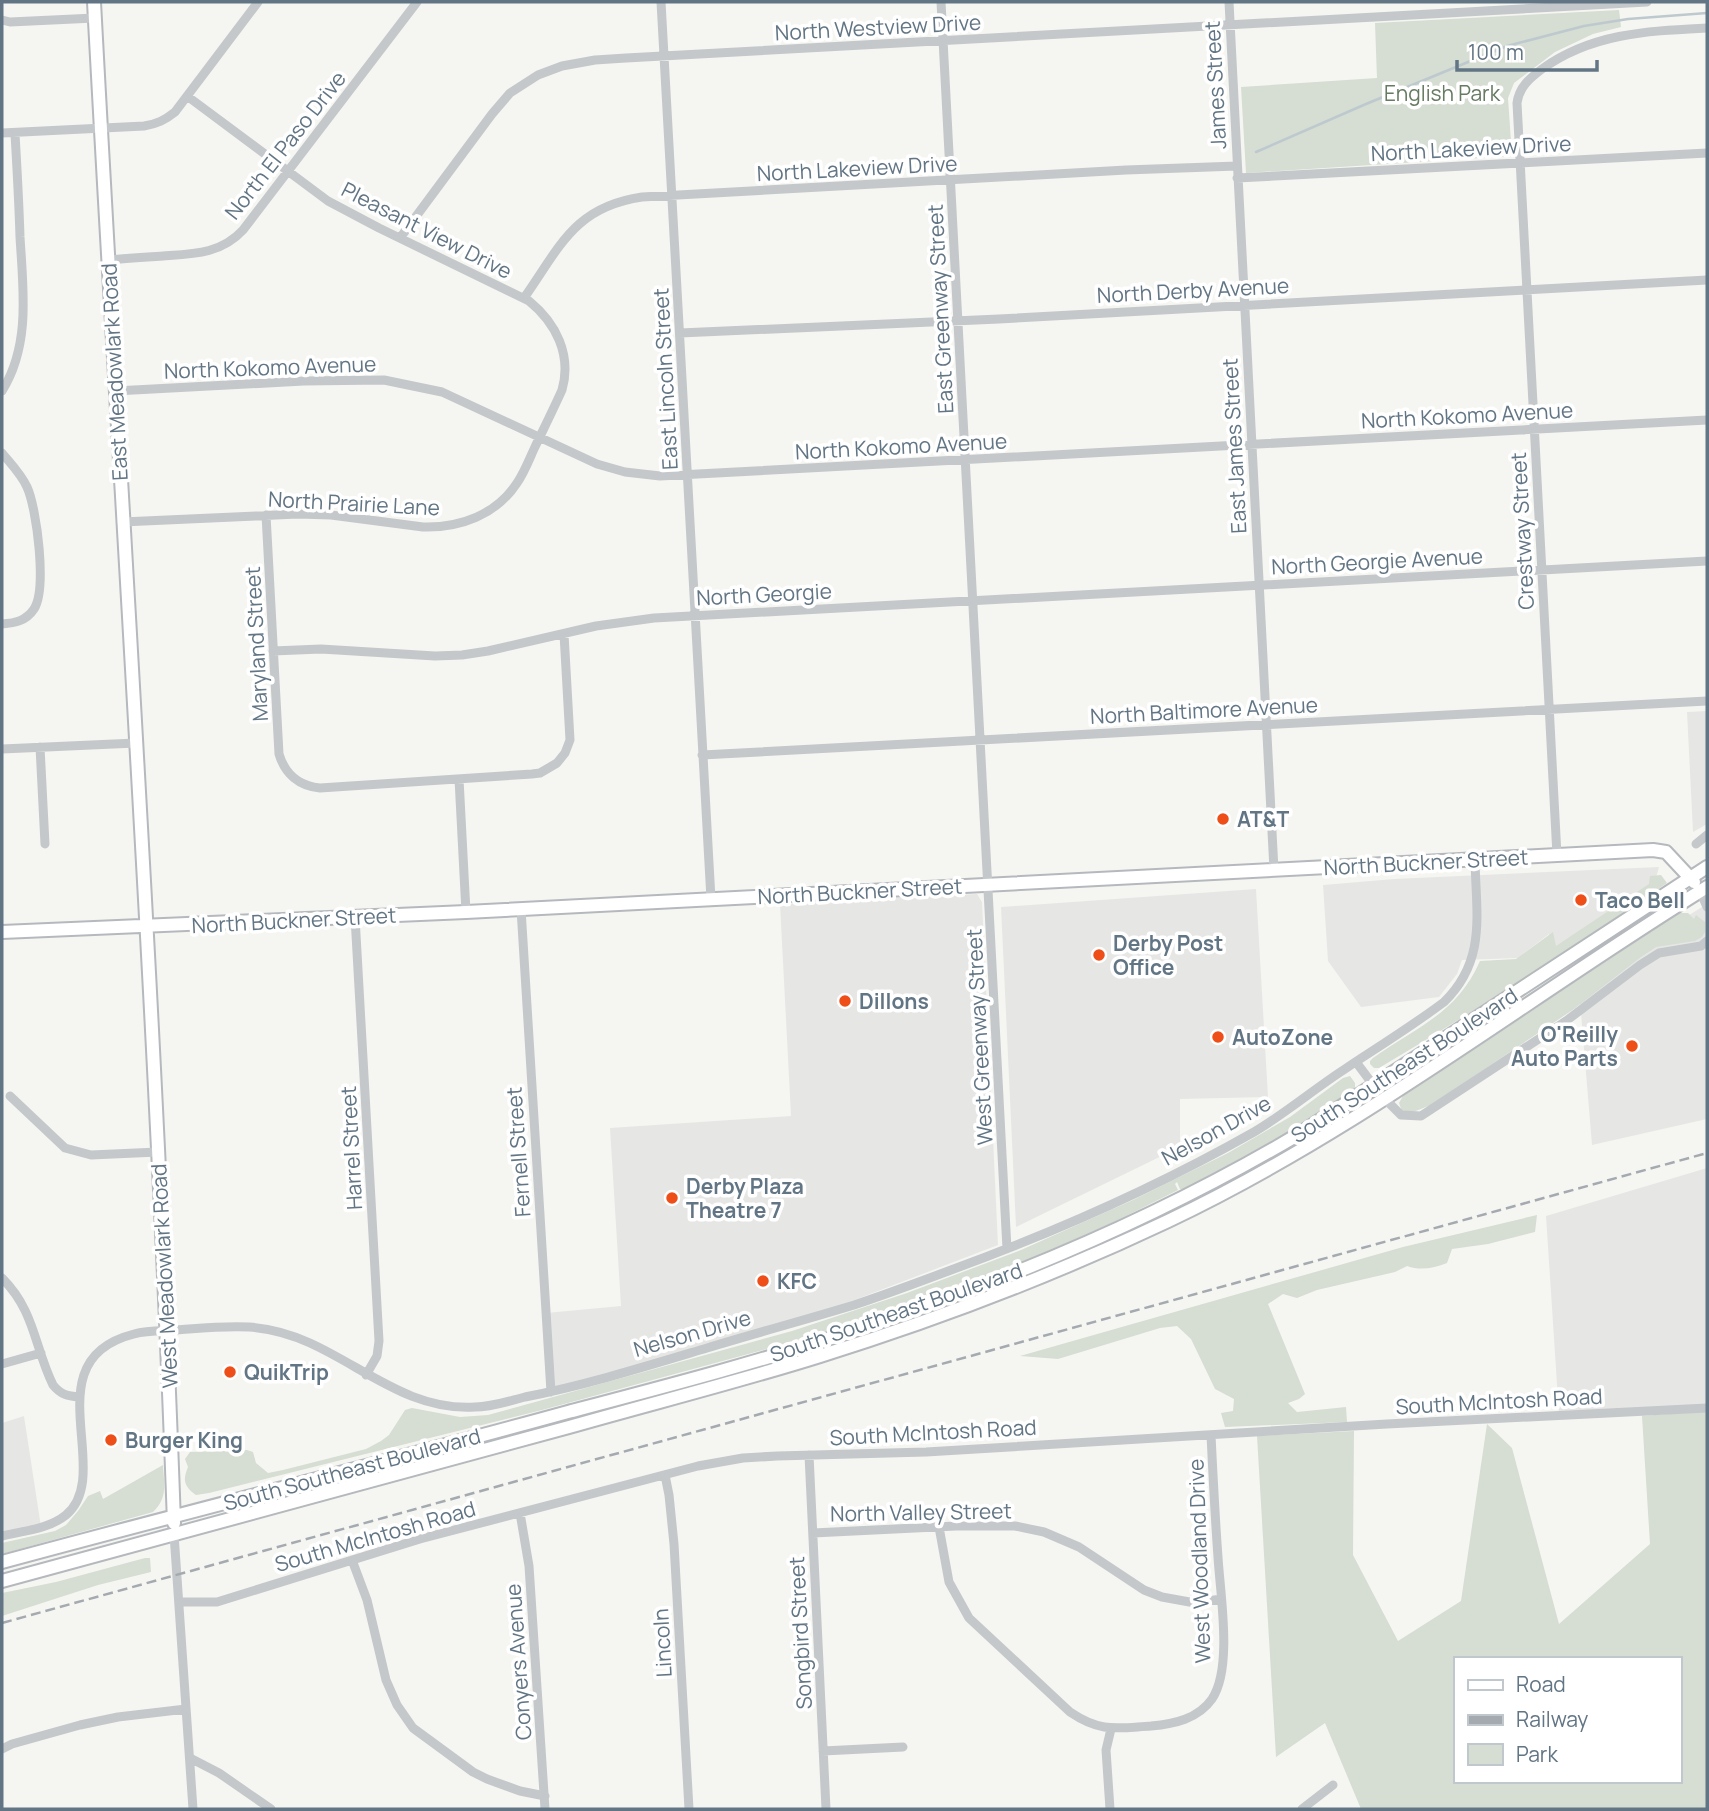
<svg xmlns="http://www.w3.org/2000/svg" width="1709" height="1811" font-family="Manrope,sans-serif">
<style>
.built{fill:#e6e7e5}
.green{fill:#d6ddd2;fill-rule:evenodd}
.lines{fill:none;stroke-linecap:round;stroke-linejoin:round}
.stream{stroke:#bdc9ce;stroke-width:2.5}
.major-casing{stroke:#b5b9bd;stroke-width:16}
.minor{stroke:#c4c8cb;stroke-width:9}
.major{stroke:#fff;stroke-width:12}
.rail{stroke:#a4aab0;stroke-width:2.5;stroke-dasharray:10 5;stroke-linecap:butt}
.poi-dot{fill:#ee4f19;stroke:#fff;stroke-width:2.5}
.labels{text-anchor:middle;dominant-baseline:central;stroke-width:7;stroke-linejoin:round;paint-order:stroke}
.street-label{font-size:21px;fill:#627584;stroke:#fff}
.park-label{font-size:21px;fill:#667b62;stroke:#fff}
.poi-label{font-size:21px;font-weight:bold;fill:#627584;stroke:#fff;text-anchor:start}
</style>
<rect width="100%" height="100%" fill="#f5f6f1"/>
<path class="built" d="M 1707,711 L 1707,824 L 1693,832 L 1687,712 Z
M 1659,867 L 1654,885 L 1552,956 L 1549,934 L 1518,958 L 1462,960 L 1457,974 L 1439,997 L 1361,1007 L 1328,961 L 1323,885 L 1394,879 Z
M 1256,889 L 1268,1097 L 1180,1099 L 1180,1147 L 1016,1227 L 1001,907 Z
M 977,894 L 982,902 L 998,1245 L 805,1319 L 551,1392 L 546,1313 L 621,1306 L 610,1128 L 791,1116 L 780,904 Z
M 1707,904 L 1707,1119 L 1592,1145 L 1579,989 L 1676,923 Z
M 1707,1168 L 1707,1408 L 1559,1415 L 1546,1216 Z
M 24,1416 L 41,1527 L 2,1537 L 2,1423 Z"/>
<path class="green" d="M 1619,10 L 1621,27 L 1593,34 L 1555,52 L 1514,83 L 1508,98 L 1512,156 L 1246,173 L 1241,87 L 1377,78 L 1375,23 Z
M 1661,875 L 1667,883 C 1573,948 1477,1010 1379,1068 L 1374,1068 L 1370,1064 L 1370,1061 L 1373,1058 C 1416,1027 1457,1014 1480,961 L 1516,959 L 1553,932 L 1556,946 L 1649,884 L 1650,876 Z
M 1679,913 L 1688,913 L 1694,919 L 1696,915 L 1705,922 L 1705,932 L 1702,937 L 1695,941 L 1656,947 L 1641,957 L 1574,1009 L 1431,1105 L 1413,1112 L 1402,1111 L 1399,1103 L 1403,1096 Z
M 1350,1076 L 1355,1083 L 1355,1088 L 1353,1091 L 1318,1114 L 1240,1160 L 1185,1190 L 1180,1189 L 1177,1182 L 1175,1184 L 1178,1190 L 1114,1222 L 998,1274 L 876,1317 L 763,1350 L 542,1410 L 209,1493 L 196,1495 C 183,1486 183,1479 188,1467 L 185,1459 L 190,1452 L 247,1450 L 253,1452 L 256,1463 L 268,1473 L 283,1470 L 366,1449 L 381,1441 L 389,1435 L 405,1410 L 412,1408 L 460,1417 L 488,1415 L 792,1331 L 907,1293 L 1021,1250 L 1133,1200 L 1228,1153 L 1290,1117 L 1343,1078 Z
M 1537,1215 L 1535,1232 L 1488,1244 L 1452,1249 L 1447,1263 C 1434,1268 1421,1271 1407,1266 L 1395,1272 L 1317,1290 L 1297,1298 L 1283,1294 L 1268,1304 L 1305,1394 L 1299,1399 L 1288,1403 L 1297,1412 L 1346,1407 L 1347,1422 L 1225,1427 L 1221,1413 L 1233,1411 L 1234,1399 L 1215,1389 L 1191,1339 L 1177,1326 L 1160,1328 L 1058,1359 L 1020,1356 L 1403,1247 Z
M 1707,1411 L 1707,1809 L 1361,1809 L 1325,1723 L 1276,1757 L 1257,1436 L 1354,1431 L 1353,1555 L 1398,1641 L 1461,1601 L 1487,1424 L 1512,1448 L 1559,1624 L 1650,1544 L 1642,1416 ZM 1455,1659 L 1679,1659 L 1679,1781 L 1455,1781 Z
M 163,1465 C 164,1485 168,1497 153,1512 L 2,1554 L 2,1543 L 55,1531 L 66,1525 L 78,1511 L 88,1496 L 100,1491 L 103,1499 Z
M 145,1558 L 150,1558 L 151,1572 L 98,1585 L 2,1616 L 2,1593 L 56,1582 Z"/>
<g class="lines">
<path class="stream" d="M 1256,152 L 1366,104 L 1507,46 L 1584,26 L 1628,19 L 1707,13"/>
<defs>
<path id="major" d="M 94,2 C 121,509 156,1015 174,1523
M 2,932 L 466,912 L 1653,850 L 1666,852 L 1694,882
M 2,1562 C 190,1511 379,1464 568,1412 C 663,1387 759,1362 853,1331 C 1008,1281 1159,1217 1299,1134 L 1707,867
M 2,1581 C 191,1530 380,1479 569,1427 C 653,1403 737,1382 820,1356 C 939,1319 1056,1274 1168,1221 C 1360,1130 1527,998 1707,887"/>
</defs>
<use href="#major" class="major-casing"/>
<path class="minor" d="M 661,2 L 711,899
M 941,2 L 1007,1249
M 1229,2 L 1274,870
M 2,20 L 10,22 L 95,18
M 2,133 L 144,126 C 157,124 165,120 175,112 L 258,2
M 1237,178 L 1707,153
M 400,238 L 492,114 L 510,93 L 538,75 L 562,66 L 595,60 L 626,58 L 1647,2
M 108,260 C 126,258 145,257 163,256 C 193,254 221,254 243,230 L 417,2
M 524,298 C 560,247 574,207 642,197 L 1126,170 L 1237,166
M 680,333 L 999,319 L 1707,280
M 2,391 C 31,345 23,288 20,237 C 19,203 17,168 15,134
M 115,391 L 304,381 L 384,380 L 442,392 L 597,464 L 625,472 L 660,476 L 1707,420
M 2,453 C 11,464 21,474 27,487 C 37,509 47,589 34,609 C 26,621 15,623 2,624
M 266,515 L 279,754 C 285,774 299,786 320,788 L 532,774 L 540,773 L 557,763 L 565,753 L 570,740 L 564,634
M 122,522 L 298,514 L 331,515 L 423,527 C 460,528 496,515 517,483 C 524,473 529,460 534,449 C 543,430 553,410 562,390 C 572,355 556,323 529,301 L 379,228 L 328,201 L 187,96
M 273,651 L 321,649 L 435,656 L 462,655 L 488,651 L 596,626 L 654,618 L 1707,561
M 40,747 L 45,844
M 2,749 L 136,743
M 702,755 L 1707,701
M 459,779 L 466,912
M 1696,844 L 1707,835
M 1557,855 L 1517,103 C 1519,87 1530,78 1542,69 C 1592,33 1648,31 1707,28
M 1700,891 L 1707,907
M 521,909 L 551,1392
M 355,917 L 379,1341 L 377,1356 L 366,1375
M 1356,1062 L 1374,1086
M 10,1096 L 65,1148 L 91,1155 L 158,1152
M 1385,1099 L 1401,1115 L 1421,1116 L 1566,1021 L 1640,965 L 1659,953 L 1701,946 L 1707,941
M 2,1278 C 35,1311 34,1346 53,1385 C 61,1395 68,1396 79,1397
M 2,1364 L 41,1353
M 809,1455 L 826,1809
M 665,1475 L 669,1495 L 674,1544 L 689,1809
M 520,1513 L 529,1566 L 545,1809
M 939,1527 L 949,1582 L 969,1618 L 1070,1712 C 1101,1733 1117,1728 1151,1726 C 1174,1724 1198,1719 1212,1699 C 1233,1668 1220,1593 1218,1557 C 1215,1517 1213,1476 1211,1435
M 813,1533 L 956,1526 L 1015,1526 L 1044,1532 L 1079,1547 L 1144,1590 L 1162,1597 L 1195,1603 L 1221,1599
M 174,1534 L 193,1809
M 2,1536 C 23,1531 49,1529 66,1515 C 116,1473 31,1360 134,1334 C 148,1330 163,1331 177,1330 C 228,1326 262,1321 310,1343 C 365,1368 411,1411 475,1407 C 492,1407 509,1401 525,1397 C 586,1385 647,1366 707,1348 C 756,1333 805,1320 854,1305 C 887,1294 919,1282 951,1270 C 1055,1232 1157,1187 1254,1132 C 1286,1113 1314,1089 1345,1069 C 1378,1047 1412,1026 1444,1002 C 1487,960 1476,914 1475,860
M 352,1560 L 367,1600 L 386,1680 L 397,1705 L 413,1728 L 473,1772 L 487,1779 L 520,1791 L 545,1796
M 179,1602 L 217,1602 L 420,1539 L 698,1466 L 743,1458 L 777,1456 L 926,1452 L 1387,1424 L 1707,1408
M 2,1749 L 12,1744 L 80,1725 L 118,1717 L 186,1709
M 823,1751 L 903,1747
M 190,1758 L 219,1773 L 271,1809
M 1110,1809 L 1106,1750 L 1111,1729
M 1302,1809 L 1333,1785"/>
<use href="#major" class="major"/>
<path class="rail" d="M 2,1623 L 1707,1153"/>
</g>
<g class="poi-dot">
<circle cx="1223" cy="819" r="7"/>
<circle cx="1581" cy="900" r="7"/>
<circle cx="1099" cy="955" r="7"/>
<circle cx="845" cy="1001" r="7"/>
<circle cx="1218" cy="1037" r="7"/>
<circle cx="1632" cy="1046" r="7"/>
<circle cx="672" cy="1198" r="7"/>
<circle cx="763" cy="1281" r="7"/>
<circle cx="230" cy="1372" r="7"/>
<circle cx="111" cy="1440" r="7"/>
</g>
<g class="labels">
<g class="street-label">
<text transform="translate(878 27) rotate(-3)">North Westview Drive</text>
<text transform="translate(1215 85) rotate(-93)">James Street</text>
<text transform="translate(285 145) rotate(-52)">North El Paso Drive</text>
<text transform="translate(1471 148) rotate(-3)">North Lakeview Drive</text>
<text transform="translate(857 168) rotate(-3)">North Lakeview Drive</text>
<text transform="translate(427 230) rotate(27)">Pleasant View Drive</text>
<text transform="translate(1193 290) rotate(-3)">North Derby Avenue</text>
<text transform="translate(940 309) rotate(-93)">East Greenway Street</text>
<text transform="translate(270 367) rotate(-2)">North Kokomo Avenue</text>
<text transform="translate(114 372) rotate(-93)">East Meadowlark Road</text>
<text transform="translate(665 379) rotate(-93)">East Lincoln Street</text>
<text transform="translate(1467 415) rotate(-3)">North Kokomo Avenue</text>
<text transform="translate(901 446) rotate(-3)">North Kokomo Avenue</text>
<text transform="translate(1234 446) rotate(-93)">East James Street</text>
<text transform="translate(354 503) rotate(3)">North Prairie Lane</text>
<text transform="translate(1522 531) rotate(-93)">Crestway Street</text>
<text transform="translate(1377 561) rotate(-3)">North Georgie Avenue</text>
<text transform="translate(764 594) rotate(-3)">North Georgie</text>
<text transform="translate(256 644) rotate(-93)">Maryland Street</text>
<text transform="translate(1204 710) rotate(-3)">North Baltimore Avenue</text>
<text transform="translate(1426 862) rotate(-3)">North Buckner Street</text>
<text transform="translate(860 891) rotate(-3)">North Buckner Street</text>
<text transform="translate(294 920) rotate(-3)">North Buckner Street</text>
<text transform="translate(979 1037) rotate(-93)">West Greenway Street</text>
<text transform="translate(1404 1065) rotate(-33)">South Southeast Boulevard</text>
<text transform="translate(1216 1130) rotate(-29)">Nelson Drive</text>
<text transform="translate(351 1148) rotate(-93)">Harrel Street</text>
<text transform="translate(518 1152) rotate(-94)">Fernell Street</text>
<text transform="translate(164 1276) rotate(-93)">West Meadowlark Road</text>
<text transform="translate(896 1312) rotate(-19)">South Southeast Boulevard</text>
<text transform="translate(692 1333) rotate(-16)">Nelson Drive</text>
<text transform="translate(1499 1401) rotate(-3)">South McIntosh Road</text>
<text transform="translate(933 1432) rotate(-3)">South McIntosh Road</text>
<text transform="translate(352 1469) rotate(-15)">South Southeast Boulevard</text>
<text transform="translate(921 1512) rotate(-1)">North Valley Street</text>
<text transform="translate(375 1536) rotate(-16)">South McIntosh Road</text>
<text transform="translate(1199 1561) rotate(-92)">West Woodland Drive</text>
<text transform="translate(800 1633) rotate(-93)">Songbird Street</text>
<text transform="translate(662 1643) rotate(-93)">Lincoln</text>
<text transform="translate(518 1662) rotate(-94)">Conyers Avenue</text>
</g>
<g class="park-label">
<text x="1442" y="93">English Park</text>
</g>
<g class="poi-label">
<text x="1237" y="819">AT&amp;T</text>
<text x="1595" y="900">Taco Bell</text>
<text x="1113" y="943">Derby Post<tspan x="1113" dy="24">Office</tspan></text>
<text x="859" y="1001">Dillons</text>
<text x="1618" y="1034" text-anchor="end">O'Reilly<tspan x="1618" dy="24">Auto Parts</tspan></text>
<text x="1232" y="1037">AutoZone</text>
<text x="686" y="1186">Derby Plaza<tspan x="686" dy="24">Theatre 7</tspan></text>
<text x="777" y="1281">KFC</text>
<text x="244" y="1372">QuikTrip</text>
<text x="125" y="1440">Burger King</text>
</g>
</g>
<rect width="1709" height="1811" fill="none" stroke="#627584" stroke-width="7"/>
<rect x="1454" y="1657" width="228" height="126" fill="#ffffff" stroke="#c0c8ce" stroke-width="2"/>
<rect x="1468" y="1680" width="35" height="10" fill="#ffffff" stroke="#c0c8ce" stroke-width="2"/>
<text x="1516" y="1692" font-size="21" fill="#627584">Road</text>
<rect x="1468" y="1715" width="35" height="10" fill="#a4aab0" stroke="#c0c8ce" stroke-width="2"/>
<text x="1516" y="1727" font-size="21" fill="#627584">Railway</text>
<rect x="1468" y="1744" width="35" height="21" fill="#d6ddd2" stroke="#c0c8ce" stroke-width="2"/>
<text x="1516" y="1762" font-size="21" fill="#627584">Park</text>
<path d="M1457 60v10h140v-10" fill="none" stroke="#627584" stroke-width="3.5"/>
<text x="1468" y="60" font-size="21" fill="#627584" stroke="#ffffff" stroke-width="5" paint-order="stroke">100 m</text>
</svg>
